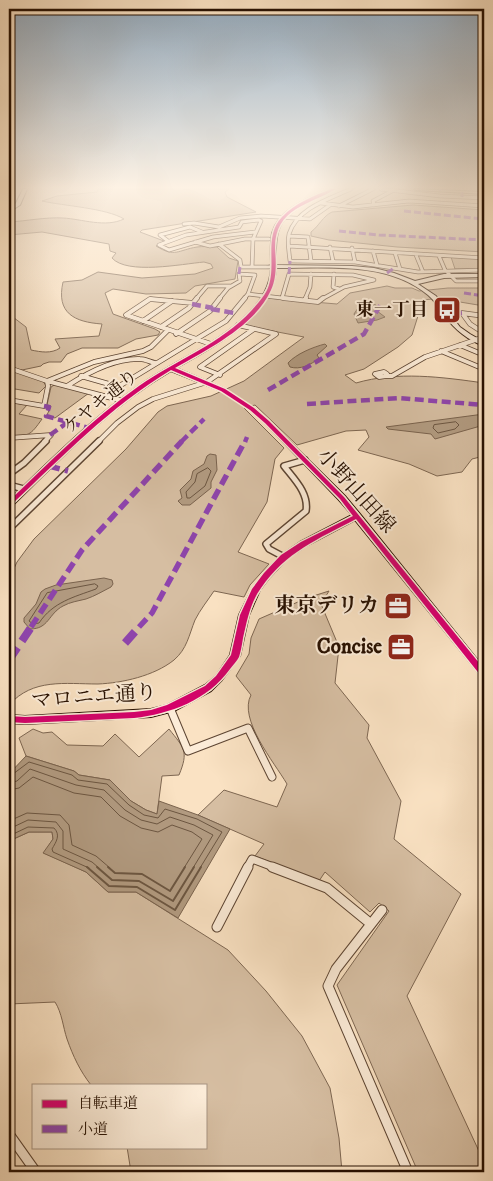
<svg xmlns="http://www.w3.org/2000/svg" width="493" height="1181" font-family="'IM FELL DW Pica','Noto Serif JP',serif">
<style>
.green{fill:#d6bea2;stroke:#7e6752}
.water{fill:#b29b81;stroke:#7a634e}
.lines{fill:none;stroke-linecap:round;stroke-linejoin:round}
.shore-far1{stroke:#6c5641;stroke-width:1}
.shore{stroke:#6c5641;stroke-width:2}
.street-far4-casing{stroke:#5c4432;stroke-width:4.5}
.street-far3-casing{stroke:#5c4432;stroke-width:5.5}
.street-far2-casing{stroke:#5c4432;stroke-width:8}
.street-far1-casing{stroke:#5c4432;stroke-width:9}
.street-casing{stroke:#5c4432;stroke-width:11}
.secondary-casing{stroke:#271001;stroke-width:2}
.primary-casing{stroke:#271001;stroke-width:2}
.street-far4{stroke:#fcecd8;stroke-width:3}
.street-far3{stroke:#fcecd8;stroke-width:4}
.street-far2{stroke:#fcecd8;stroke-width:5}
.street-far1{stroke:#fcecd8;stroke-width:7}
.street{stroke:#fcecd8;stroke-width:9}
.secondary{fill:#fcecd8;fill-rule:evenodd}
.primary{fill:#fae2c3;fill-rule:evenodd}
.quiet-far3{stroke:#8e44ad;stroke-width:3;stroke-dasharray:7 3;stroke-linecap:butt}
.quiet-far2{stroke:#8e44ad;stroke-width:4.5;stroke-dasharray:9 4.5;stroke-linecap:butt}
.quiet-far1{stroke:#8e44ad;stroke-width:5.5;stroke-dasharray:11 5.5;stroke-linecap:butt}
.quiet{stroke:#8e44ad;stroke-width:8;stroke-dasharray:15 8;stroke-linecap:butt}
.cycleway-casing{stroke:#fcecd8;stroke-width:3}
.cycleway{fill:#d6006c;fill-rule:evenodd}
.labels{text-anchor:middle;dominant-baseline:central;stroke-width:4;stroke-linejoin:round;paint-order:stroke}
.far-poi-label{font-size:18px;font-weight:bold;fill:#271001;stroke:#fcecd8;text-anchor:end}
.far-street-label{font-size:18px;fill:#271001;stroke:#fcecd8}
.street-label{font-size:21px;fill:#271001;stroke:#fcecd8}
.poi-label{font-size:21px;font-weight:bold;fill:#271001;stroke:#fcecd8;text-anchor:end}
</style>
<rect width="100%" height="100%" fill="#fae2c3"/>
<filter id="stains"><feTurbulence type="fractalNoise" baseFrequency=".004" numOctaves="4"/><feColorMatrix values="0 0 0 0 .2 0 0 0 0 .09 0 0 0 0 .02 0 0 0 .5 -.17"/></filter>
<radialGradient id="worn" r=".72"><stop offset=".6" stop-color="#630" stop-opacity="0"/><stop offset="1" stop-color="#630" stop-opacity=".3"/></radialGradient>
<path class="green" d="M 98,189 L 229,189 L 225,192 L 227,197 L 256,212 L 142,230 L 140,232 L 164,241 L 156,246 C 175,258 178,250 197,247 C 203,246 211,247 217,247 L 229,258 L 238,261 L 235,279 L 195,286 L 186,293 L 146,294 L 113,289 L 105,293 L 113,314 L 155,329 L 160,332 L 158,335 L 136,339 L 118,348 L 82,348 L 67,354 L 61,362 L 49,362 L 43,364 L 41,366 L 22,370 L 9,368 L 9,314 L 26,327 L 31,350 C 41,352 51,354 60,348 L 55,339 L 99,336 L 102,324 C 74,322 56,313 63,282 L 82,280 L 98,272 L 142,278 L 195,274 L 213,268 L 211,264 L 204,262 C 182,264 127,275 112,258 L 116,253 L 110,251 L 109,244 L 42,232 L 9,235 L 9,222 C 27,221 45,217 63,218 C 82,219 105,228 124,219 C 106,208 64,206 42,201 L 57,196 L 97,192 Z
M 413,205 L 484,210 L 484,252 L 397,247 L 329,240 L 311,236 L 311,232 C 319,226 323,216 332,212 Z
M 451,257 L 484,259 L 484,265 L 482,269 L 455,269 Z
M 387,286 L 395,288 L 412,288 L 419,291 L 448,288 L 484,288 L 484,306 L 460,302 L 444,303 L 442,298 L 423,300 L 412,335 L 398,347 L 364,369 L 345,375 L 356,383 C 397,371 442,377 484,383 L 484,456 L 472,459 L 462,472 L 437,476 L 409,464 L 358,450 L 369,437 L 366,430 L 346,431 L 297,445 L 255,405 L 244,408 L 284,448 L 275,459 L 267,502 L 238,552 L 269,564 L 250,585 L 244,597 L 214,591 C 208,600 200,610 195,620 C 189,635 187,649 174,660 C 154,676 122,683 98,684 C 65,684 33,678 9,705 L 9,579 L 17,562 L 34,539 L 126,449 L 158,412 L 167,406 L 211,396 L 244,381 L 304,337 L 246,326 L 245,324 L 267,298 L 337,304 L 350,293 Z
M 9,369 L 43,381 L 46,386 L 39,393 L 9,388 Z
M 56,384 L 89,393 L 55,418 L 47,415 L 51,406 L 47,405 L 51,387 Z
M 9,402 L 27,405 L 19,414 L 42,419 C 30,436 29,436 9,436 Z
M 329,591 L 321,604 L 339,647 L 335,683 L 369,725 L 367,738 L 401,801 L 394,839 L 461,894 L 407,996 L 484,1162 L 484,1172 L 418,1172 L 337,985 L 389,911 L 379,903 L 370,912 L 325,872 L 319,881 L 255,856 L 264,844 L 198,815 L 224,790 L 277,807 L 287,784 C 274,762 238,719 251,695 L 236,676 L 249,654 L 251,638 L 259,619 L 307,598 Z
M 33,729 L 43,733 L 52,732 L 67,745 L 103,746 L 115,734 L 139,757 L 169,729 C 184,748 189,751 179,775 L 162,776 L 157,814 L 146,810 L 131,801 L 110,780 L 79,775 L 74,771 L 26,756 L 19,738 Z
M 29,832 L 52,832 L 53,839 L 44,853 L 86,872 L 108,892 L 136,892 L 228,950 L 266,991 L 302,1036 L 330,1088 L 339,1138 L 342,1172 L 131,1172 L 127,1147 L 206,1147 L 206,1085 L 91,1085 C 80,1071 73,1056 67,1039 C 63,1027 62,1013 55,1002 L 9,1004 L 9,841 Z"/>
<path class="water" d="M 362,302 L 376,305 L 377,311 L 385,317 L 377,320 L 358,323 L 354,314 Z
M 325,344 L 327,346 L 317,355 L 319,358 C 311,365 300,370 290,367 L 288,363 C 296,354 313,347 325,344 Z
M 484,414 L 484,425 L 435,439 L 431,434 L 388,429 L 386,427 Z
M 210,454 L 216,455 L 217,470 L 211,482 L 211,488 L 190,505 L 182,505 L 178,501 L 182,498 L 180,490 L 191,479 L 193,471 L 204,464 L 207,456 Z
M 104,578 L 112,580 L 113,584 L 111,587 C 103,591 95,596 86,599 C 78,601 70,602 63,606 C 48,614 49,629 30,629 L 24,622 L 24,618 L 36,604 L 41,592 L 45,589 L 56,585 Z
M 26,756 L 74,771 L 79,775 L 110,780 L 131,801 L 146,810 L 157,814 L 159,801 L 198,815 L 230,829 L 178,918 L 136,892 L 108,892 L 86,872 L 43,853 L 53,839 L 52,832 L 29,832 L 9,841 L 9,774 Z"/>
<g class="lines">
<path class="shore-far1" d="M 456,422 L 459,425 L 455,429 L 438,433 L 433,428 L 434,425 Z
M 208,468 L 211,471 L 205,486 L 190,498 L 187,498 L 186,492 L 195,482 L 197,474 Z
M 95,584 L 98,586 L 96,589 C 74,597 53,602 39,623 L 33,624 L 29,621 L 47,593 Z
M 9,777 L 29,762 L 72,775 L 78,780 L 107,784 L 129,805 L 144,815 L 158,818 L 165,809 L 197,819 L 222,832 L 200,868
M 9,783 L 17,781 L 30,769 L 76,785 L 104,790 L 125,810 L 141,820 L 157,824 L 170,817 L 194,825 L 213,835 L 193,868
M 9,790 L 19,788 L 33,777 L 74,793 L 101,797 L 120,816 L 141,828 L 158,832 L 172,825 L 192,832 L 202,839 L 184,868
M 9,821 L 27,813 L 60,815 L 69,825 L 72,845 L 96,856 L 110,868
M 9,829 L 28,820 L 56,822 L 63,831 L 63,849 L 92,862 L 99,868
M 9,836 L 28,827 L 54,828 C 61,835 56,842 52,849 L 53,852 L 89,868"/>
<path class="shore" d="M 87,867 L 109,886 L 137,887 L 175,910 L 201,867
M 97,867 L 112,880 L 139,881 L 173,901 L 194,867
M 108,867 L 115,873 L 142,874 L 170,891 L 185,867"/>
<defs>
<path id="street-far4" d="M 351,189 C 329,199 297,208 289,234 C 287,242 289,252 290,261 L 355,262 L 418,272 L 484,270
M 381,189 L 440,196 L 484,198
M 321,203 L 353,207 L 409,201 L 484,206
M 374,205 L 373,201 L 392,191
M 339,206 L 373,189
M 184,224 L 194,223 L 219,227 L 240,218 L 261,216 L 310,219 L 330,205
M 289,236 L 308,237 L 311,261
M 168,241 L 160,235 L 190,227 L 202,232
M 195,242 L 210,246 L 245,239 L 269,239
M 219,244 L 240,260 L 241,267 L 269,267
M 289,246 L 484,258
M 330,247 L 333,261
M 352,248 L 355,262
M 373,251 L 377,265
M 395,253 L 400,269
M 416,255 L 423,272
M 439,256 L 445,270 L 456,281 L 484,281
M 252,267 L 253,239 L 261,221 L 259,220 L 242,222 L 239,227 L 186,235 L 159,245 L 169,250 L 213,237 L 255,232
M 334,274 L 333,287 L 339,289
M 248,294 L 282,298
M 282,298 L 294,299
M 282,298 L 289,274 L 353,275 L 374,280 L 344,287 L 322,299
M 150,299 L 152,299
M 196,299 L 207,286 L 230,286
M 219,299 L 228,288 L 240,281 L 239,274 L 255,275 L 248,294 L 244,299
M 305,299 L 310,287 L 311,274"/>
<path id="street-far3" d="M 283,298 L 318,302 L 323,298
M 305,300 L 306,298
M 193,303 L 150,299 L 126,315 L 211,344
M 484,316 L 462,313 L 470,324 L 484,333
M 143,321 L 172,301
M 161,327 L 189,308 L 197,298
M 176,334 L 210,311 L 220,298
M 460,345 L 484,355
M 441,351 L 484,369
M 9,368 L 47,381 L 123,401
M 384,372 L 387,374 L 386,376 L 379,377 L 375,374 Z
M 220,375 L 200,367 L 254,329
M 81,376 L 116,386 L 121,385 L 226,321 L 245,298
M 386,376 L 392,376 L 425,357 L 484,337
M 67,386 C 87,373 115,358 140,359 C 145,359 150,362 155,363
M 9,400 L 44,406 L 48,386 L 47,381 L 94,362 L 143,351 L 151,347 L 168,330
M 9,438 L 51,435 L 44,442
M 98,442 L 117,423 L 138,407 L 153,399 L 207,382 L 276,334 L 238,325"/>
<path id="street-far2" d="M 9,474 L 24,463 L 46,441
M 9,485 L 24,489
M 9,529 L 99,441
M 284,557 L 269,549 L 266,544 L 306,511 C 309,493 294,479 284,466 L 305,460"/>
<path id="street-far1" d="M 170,708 L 188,751 L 248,728 L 272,777
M 247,868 L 252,859 L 276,868"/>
<path id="street" d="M 272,867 L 327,888 L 371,924
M 382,910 L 336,969 L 328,986 L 408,1172
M 217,927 L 248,867
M 9,1134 L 36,1172"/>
<path id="secondary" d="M 23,189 L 27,189 L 20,205 L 9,212 L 9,209 L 16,203 Z
M 331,189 L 336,189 C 330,193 322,196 315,199 C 278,216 275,227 276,265 L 352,266 L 374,268 L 394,273 L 415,281 L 444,274 L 484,274 L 484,277 L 444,278 L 418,284 L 436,296 L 460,327 L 470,334 L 484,342 L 484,346 C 469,341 454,329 445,316 C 440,309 435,301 428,295 C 387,261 327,268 276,268 C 274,317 212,347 176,368 L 225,389 L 254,408 L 269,421 L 345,496 L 360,514 L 484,668 L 484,677 L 481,676 L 355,520 L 306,546 L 287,559 L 270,577 L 260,590 L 249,615 L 240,656 L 222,680 L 211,691 L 174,711 L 151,717 L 25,724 L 9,723 L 9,715 L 25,716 L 151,709 L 167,705 L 205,685 L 216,676 L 230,655 L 239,615 L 252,589 L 264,573 L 281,555 L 300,542 L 352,515 L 339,500 L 265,423 L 250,410 L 221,391 L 171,371 C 111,406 62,457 12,506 L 9,506 L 9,500 C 51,460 92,418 140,385 C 176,360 219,344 250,312 C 262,299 270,286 271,268 L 266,267 L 271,265 C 271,255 270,244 272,233 C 279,208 309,198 331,189 Z"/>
<path id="primary" d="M 414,189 L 484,192 L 484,194 L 416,190 Z"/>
</defs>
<use href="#street-far4" class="street-far4-casing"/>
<use href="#street-far3" class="street-far3-casing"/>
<use href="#street-far2" class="street-far2-casing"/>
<use href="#street-far1" class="street-far1-casing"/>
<use href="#street" class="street-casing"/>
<use href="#secondary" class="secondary-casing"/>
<use href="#primary" class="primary-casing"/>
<use href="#street-far4" class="street-far4"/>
<use href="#street-far3" class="street-far3"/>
<use href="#street-far2" class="street-far2"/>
<use href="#street-far1" class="street-far1"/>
<use href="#street" class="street"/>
<use href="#secondary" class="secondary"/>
<use href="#primary" class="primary"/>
<path class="quiet-far3" d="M 440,189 L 440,191
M 462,192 L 462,197
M 404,211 L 484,219
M 339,231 L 379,235 L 484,240
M 387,273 L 394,268
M 239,274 L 240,266
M 289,274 L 290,261
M 464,293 L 484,296"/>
<path class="quiet-far2" d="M 192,304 L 213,308
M 211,309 L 234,313
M 446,314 L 462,313
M 268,390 L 364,334 L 382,302
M 307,404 L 399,398 L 484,405
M 44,406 L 49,407 L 46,416 L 89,428
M 50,435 L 68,422
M 181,442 L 204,419
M 245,442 L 247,437"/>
<path class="quiet-far1" d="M 49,466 L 68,471
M 31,627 L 82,550 L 182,441
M 139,627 L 152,613 L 245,441"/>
<path class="quiet" d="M 125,643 L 140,626
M 9,660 L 32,626"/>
<defs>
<path id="cycleway" d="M 331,189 L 336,189 C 309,205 275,208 275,248 C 276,262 277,277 271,290 C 255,326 208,349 175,368 L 225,389 L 254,408 L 269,421 L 344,497 L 484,669 L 484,677 L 481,676 L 356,519 C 318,539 286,552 261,588 C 250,603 247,621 243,638 C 242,644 241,651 239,657 C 237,661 233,665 230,669 C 208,700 170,714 134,718 L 25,723 L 9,722 L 9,716 L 25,717 L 134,712 L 151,710 L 167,705 L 205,686 L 216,676 L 231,655 L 240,615 L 252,589 L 264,573 L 281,555 L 301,542 L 353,516 L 340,499 L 265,423 L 250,410 L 221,391 L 171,370 C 111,406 62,457 11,505 L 9,506 L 9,501 C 51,461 92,419 139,386 C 176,360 221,344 252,310 C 258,303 266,295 269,285 C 276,262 264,236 282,217 C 295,203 314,196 331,189 Z"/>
</defs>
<use href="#cycleway" class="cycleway-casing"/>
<use href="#cycleway" class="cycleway"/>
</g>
<linearGradient id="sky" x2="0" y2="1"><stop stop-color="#92aabf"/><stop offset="0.53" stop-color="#fdf2e4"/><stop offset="1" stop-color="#fdf2e4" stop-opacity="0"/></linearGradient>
<rect width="493" height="354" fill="url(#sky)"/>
<defs>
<symbol id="bus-square" viewBox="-11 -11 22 22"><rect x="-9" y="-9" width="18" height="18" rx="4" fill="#8f2418" stroke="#fcecd8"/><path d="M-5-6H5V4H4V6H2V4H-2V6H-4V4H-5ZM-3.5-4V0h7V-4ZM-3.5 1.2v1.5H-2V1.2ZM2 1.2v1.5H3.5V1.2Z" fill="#fff"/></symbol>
<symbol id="office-square" viewBox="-11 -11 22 22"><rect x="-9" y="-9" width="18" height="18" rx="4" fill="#8f2418" stroke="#fcecd8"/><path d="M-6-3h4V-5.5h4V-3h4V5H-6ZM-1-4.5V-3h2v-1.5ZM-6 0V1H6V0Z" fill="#fff"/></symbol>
</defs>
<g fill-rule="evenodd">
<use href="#bus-square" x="431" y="294" width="32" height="32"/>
<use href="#office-square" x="382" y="590" width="32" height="32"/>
<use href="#office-square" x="385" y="631" width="32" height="32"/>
</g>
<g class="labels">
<g class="far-poi-label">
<text x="428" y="310">東一丁目</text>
</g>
<g class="far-street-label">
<text transform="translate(101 402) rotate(-39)">ケヤキ通り</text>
</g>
<g class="street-label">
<text transform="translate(356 491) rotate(48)">小野山田線</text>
<text transform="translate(94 697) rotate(-4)">マロニエ通り</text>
</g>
<g class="poi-label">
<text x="379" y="606">東京デリカ</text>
<text x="382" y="647">Concise</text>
</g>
</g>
<rect width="493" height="1181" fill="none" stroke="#fae2c3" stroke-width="30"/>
<rect x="10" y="10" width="473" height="1161" fill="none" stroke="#271001" stroke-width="2.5"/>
<rect x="15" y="15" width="463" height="1151" fill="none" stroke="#271001"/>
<rect x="32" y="1084" width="175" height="65" fill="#fcecd8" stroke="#a79482"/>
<rect x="42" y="1100" width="25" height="8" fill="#d6006c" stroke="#a79482"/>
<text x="78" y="1108" font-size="15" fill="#271001">自転車道</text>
<rect x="42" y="1125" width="25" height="8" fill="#8e44ad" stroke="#a79482"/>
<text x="78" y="1134" font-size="15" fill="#271001">小道</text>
<rect width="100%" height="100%" filter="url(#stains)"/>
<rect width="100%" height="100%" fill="url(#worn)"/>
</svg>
